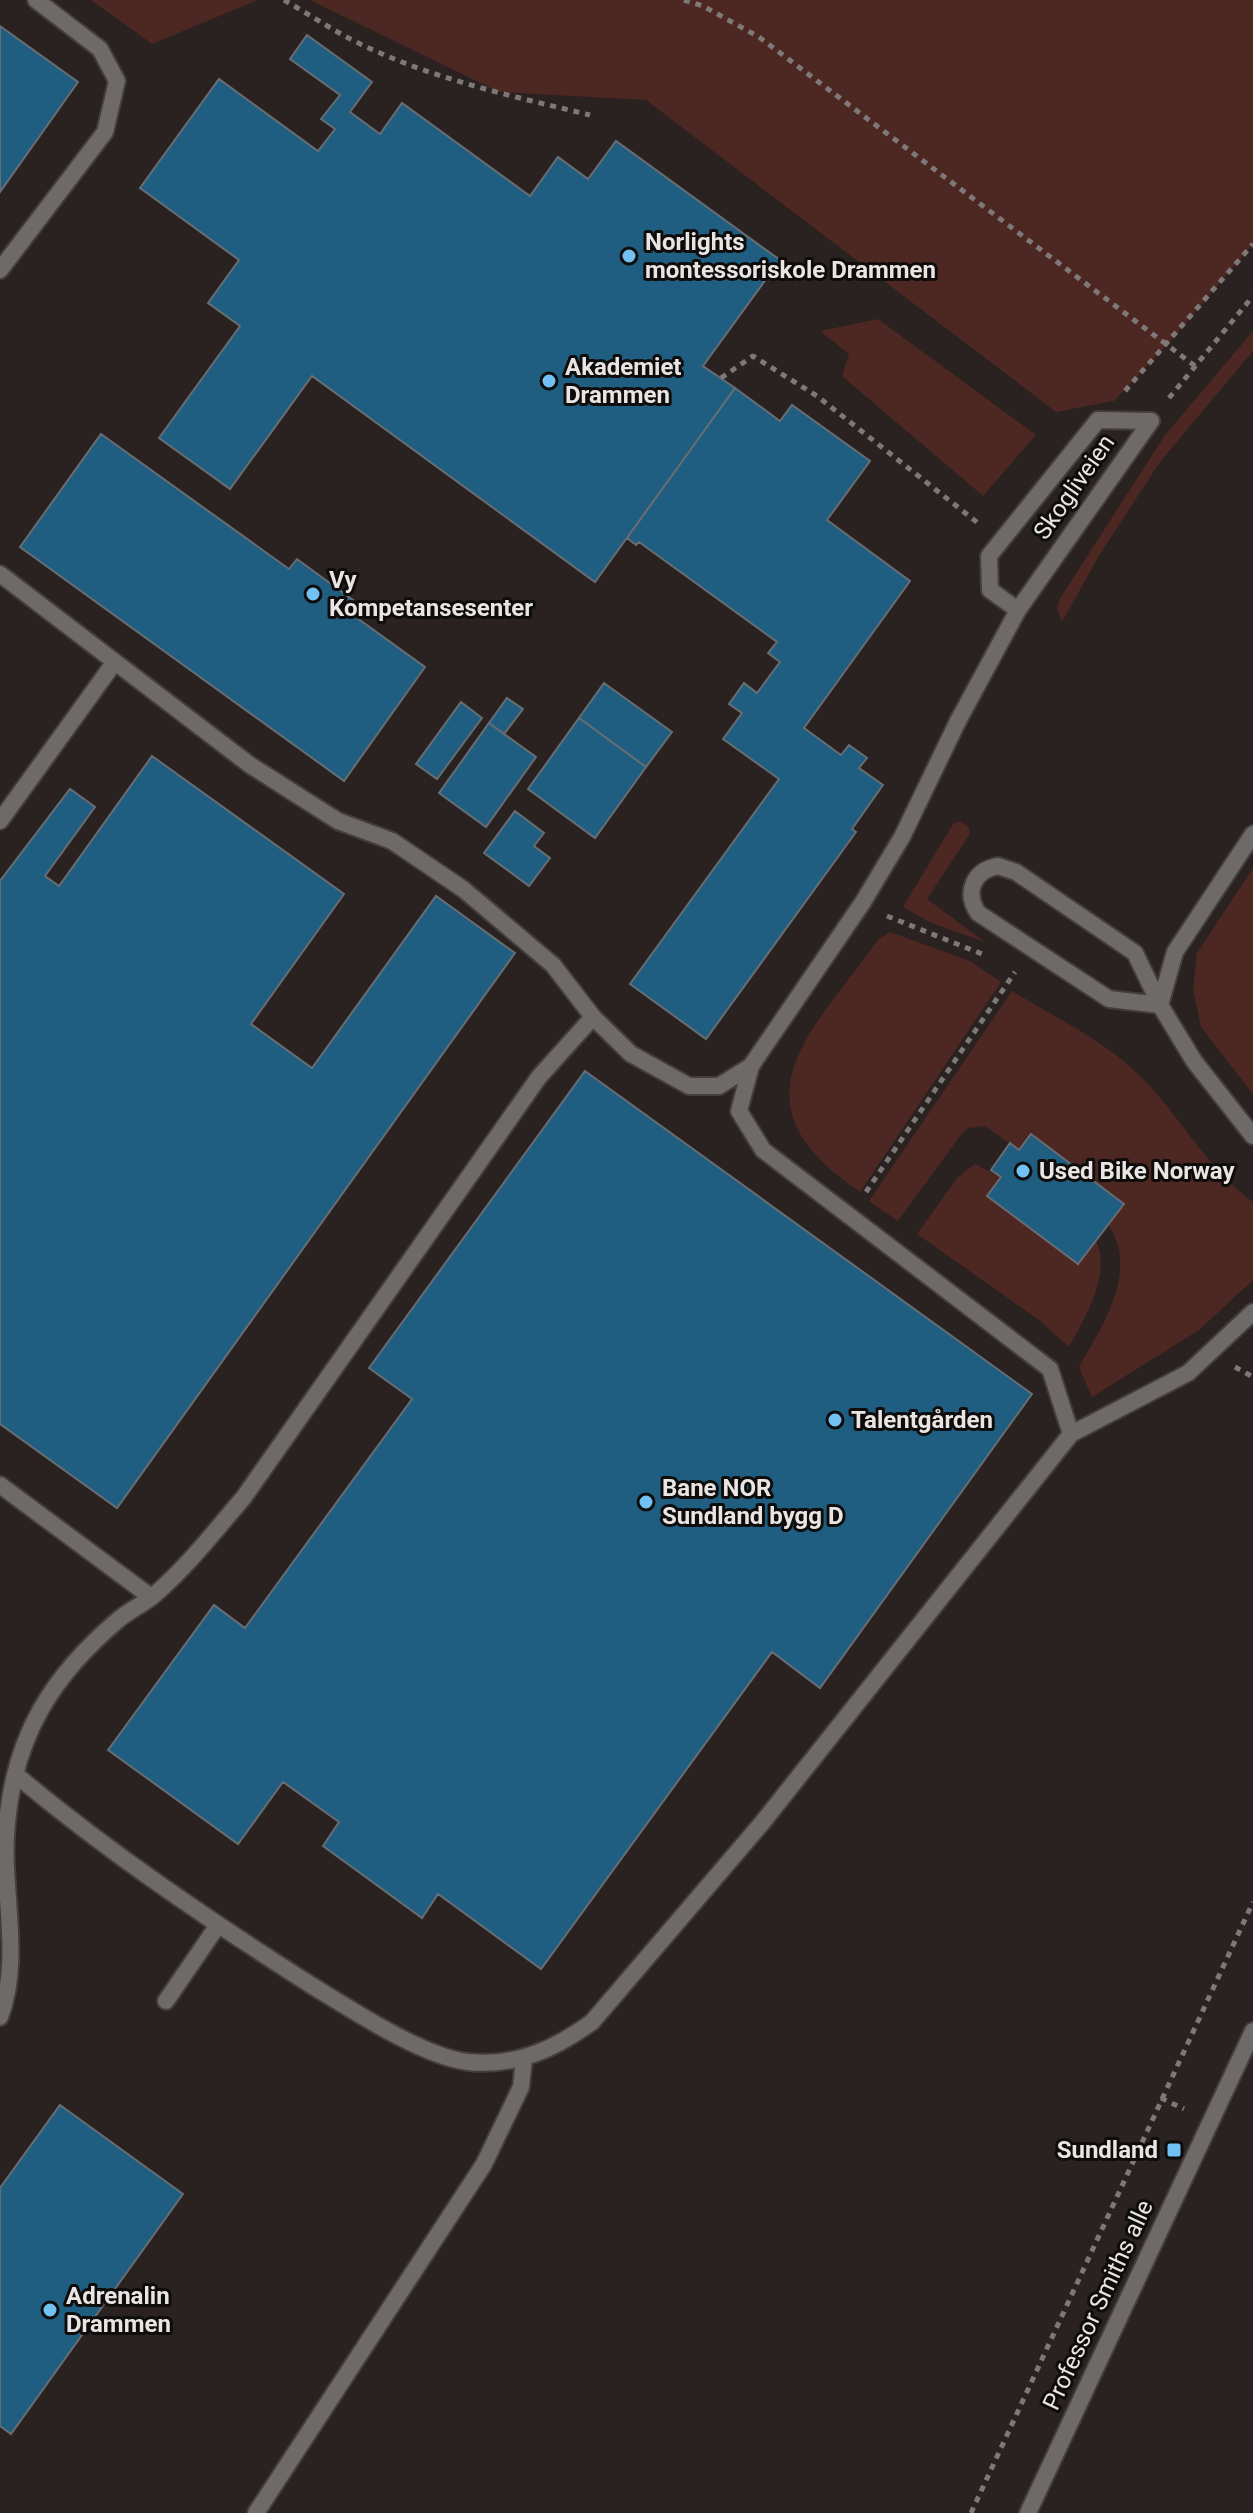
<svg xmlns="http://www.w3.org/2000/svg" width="1253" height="2513" font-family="Roboto,sans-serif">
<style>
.green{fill:#4d2722}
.building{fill:#205e81;stroke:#676d72;stroke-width:2}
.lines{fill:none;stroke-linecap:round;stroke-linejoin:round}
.service-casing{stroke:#443d3c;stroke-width:20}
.minor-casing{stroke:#443d3c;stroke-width:20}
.path{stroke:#7f7878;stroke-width:5;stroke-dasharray:6 6;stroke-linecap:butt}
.service{stroke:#6d6a69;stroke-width:16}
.minor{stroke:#6d6a69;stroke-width:16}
.poi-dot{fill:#71c1f4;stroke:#0f0d0c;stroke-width:3}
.labels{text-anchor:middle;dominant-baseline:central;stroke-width:6;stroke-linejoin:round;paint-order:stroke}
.poi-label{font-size:24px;font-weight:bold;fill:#eae5e5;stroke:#0f0d0c;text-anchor:start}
.street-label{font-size:24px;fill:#eae5e5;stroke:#0f0d0c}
</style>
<rect width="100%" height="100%" fill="#292221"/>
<path class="green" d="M 91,0 L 258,0 L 152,44 Z
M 310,0 L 1253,0 L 1253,244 L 1168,344 L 1114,401 L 1056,412 L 646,100 L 499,92 Z
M 878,319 L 1036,435 L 983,496 L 842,376 L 849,354 L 820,331 Z
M 1253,331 L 1253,351 L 1160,462 L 1100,554 L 1062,622 L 1057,609 L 1059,600 L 1165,435 Z
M 960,821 L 968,826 L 970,834 L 927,899 L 985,942 L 931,923 L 903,907 L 953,824 Z
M 1253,868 L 1253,1094 L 1201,1027 L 1193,989 L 1197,953 Z
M 890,932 L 970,961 L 1001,982 L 860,1192 C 728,1103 809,1035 878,940 Z
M 1012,991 C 1056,1018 1110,1043 1146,1082 C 1183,1121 1209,1170 1253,1202 L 1253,1280 L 1199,1330 L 1092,1397 L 1079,1367 C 1102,1327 1140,1269 1108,1225 L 1123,1204 L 1019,1150 L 985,1126 L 968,1128 L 960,1136 L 898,1221 L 869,1201 Z
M 975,1164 L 1001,1177 L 1078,1264 L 1096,1241 C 1112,1273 1085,1318 1069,1347 L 1039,1320 L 917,1234 L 957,1178 Z"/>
<path class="building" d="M 0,26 L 78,82 L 0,192 Z
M 307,35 L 372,82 L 350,112 L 380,134 L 402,103 L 530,196 L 558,157 L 588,179 L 616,141 L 780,260 L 703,366 L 735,388 L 595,582 L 312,376 L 230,489 L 159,438 L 240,326 L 208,303 L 239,260 L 140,188 L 219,79 L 318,151 L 335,129 L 321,119 L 340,95 L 290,59 Z
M 735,388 L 780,421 L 792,405 L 870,461 L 827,520 L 910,581 L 804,728 L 841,755 L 849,745 L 867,758 L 859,768 L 883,785 L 852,829 L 856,832 L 706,1039 L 630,984 L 779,779 L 723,739 L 742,713 L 729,704 L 744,683 L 757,693 L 780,662 L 768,653 L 777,642 L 639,542 L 636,545 L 627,538 Z
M 101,434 L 289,569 L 297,559 L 353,600 L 346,610 L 425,667 L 344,781 L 20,547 Z
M 604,683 L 672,732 L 646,767 L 579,718 Z
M 507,698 L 523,709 L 504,734 L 489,723 Z
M 461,702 L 482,718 L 437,779 L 416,764 Z
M 579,718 L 646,767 L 595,838 L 528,789 Z
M 489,723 L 536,757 L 486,827 L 439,793 Z
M 152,756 L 344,894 L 251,1024 L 312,1068 L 436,896 L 515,953 L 117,1508 L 0,1424 L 0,881 L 70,789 L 95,807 L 45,876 L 59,886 Z
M 515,811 L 544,833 L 534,846 L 550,858 L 529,886 L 484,853 Z
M 585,1071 L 1032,1394 L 820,1688 L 772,1652 L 541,1969 L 438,1894 L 422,1918 L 323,1846 L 339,1822 L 283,1782 L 238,1844 L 108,1750 L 214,1605 L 245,1628 L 412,1399 L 369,1368 Z
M 1031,1134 L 1124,1204 L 1078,1264 L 987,1196 L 1001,1177 L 991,1170 L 1010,1143 L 1019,1150 Z
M 60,2105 L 183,2194 L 11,2434 L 0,2426 L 0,2188 Z"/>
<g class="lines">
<defs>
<path id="service" d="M 0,270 L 105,132 L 117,81 L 100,49 L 36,0
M 0,574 L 250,765 L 338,821 L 392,841 L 463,889 L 553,965 L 593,1017
M 1018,610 L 990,590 L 989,556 L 1098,420 L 1151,421
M 0,821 L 114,663
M 1253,834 L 1175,952 L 1160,1005 L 1194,1061 L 1253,1136
M 998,866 L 1016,872 L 1135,953 L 1160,1005 L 1109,999 L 978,913 C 964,892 974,870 998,866 Z
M 1071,1434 L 1188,1373 L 1253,1312
M 0,1485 L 151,1597
M 15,1774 C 108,1852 209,1920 311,1985 C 350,2009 423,2057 468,2062 C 516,2067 555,2049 592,2022 L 762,1823 L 1071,1434 L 1050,1369 L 763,1150 L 739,1111 L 751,1066
M 166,2001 L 218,1925
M 0,2017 C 23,1957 0,1885 7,1823 C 15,1735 52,1676 118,1620 C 128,1611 142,1605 153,1596 C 187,1567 215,1531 244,1497 L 539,1077 L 593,1017 L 631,1054 L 689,1086 L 719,1086 L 751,1066 L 863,902 L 902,837 L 958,721
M 256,2513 L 484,2164 L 521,2087 L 524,2059"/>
<path id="minor" d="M 958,721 L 1018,610 L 1151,421
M 1028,2513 L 1253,2031"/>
</defs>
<use href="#service" class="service-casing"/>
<use href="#minor" class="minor-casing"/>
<path class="path" d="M 284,0 C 312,16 341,36 371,49 C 441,81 516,97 590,115
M 684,0 L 703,6 L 759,37 L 1195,366
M 721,378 L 753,356 L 817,396 L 978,523
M 1125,391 L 1253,244
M 1169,398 L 1253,296
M 887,916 L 982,954
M 866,1192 L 1015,972
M 1235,1367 L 1253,1377
M 1161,2098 L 1184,2109
M 971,2513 L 1253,1902"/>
<use href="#service" class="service"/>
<use href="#minor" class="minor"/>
</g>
<g class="poi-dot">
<circle cx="629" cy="256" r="8"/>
<circle cx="549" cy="381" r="8"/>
<circle cx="313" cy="594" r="8"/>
<circle cx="1023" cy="1171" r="8"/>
<circle cx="835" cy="1420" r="8"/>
<circle cx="646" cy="1502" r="8"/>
<rect x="1166" y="2142" width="16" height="16" rx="4"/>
<circle cx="50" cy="2310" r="8"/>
</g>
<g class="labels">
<g class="poi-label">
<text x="645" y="242">Norlights<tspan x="645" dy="28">montessoriskole Drammen</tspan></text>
<text x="565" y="367">Akademiet<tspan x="565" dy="28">Drammen</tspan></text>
<text x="329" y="580">Vy<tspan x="329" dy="28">Kompetansesenter</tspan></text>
<text x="1039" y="1171">Used Bike Norway</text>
<text x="851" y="1420">Talentgården</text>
<text x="662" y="1488">Bane NOR<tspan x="662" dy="28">Sundland bygg D</tspan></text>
<text x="1158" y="2150" text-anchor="end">Sundland</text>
<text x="66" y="2296">Adrenalin<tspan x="66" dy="28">Drammen</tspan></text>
</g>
<g class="street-label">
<text transform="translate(1074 487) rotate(-55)">Skogliveien</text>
<text transform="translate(1098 2305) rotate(-65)">Professor Smiths alle</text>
</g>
</g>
</svg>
